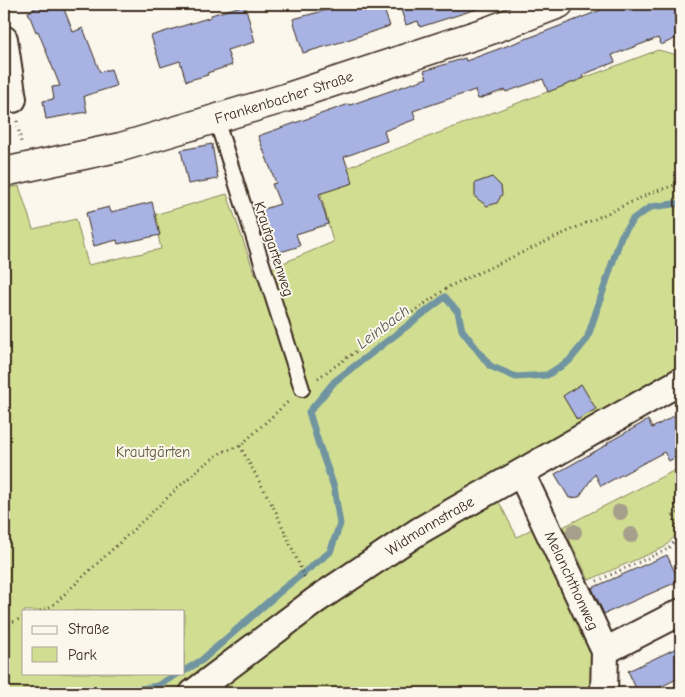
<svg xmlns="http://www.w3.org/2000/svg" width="685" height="697" font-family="'Comic Neue',sans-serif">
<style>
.green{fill:#d1de92;stroke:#868458;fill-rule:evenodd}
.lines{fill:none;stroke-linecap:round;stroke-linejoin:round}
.stream{stroke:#7195a0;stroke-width:7}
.building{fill:#a8b3e3;stroke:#3b2a1e}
.service-casing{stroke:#3b2a1e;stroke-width:18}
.minor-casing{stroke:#3b2a1e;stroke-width:30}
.secondary-casing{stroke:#3b2a1e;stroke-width:31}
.path{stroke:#3b2a1e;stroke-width:3;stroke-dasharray:1 4;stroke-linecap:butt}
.service{stroke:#fbf7ec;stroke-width:14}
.minor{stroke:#fbf7ec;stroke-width:26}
.secondary{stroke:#fbf7ec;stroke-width:28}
.tree{fill:#a69f8b}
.labels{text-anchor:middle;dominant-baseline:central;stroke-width:4;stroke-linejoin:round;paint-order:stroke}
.street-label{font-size:15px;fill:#3b2a1e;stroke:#fbf7ec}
.park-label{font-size:15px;fill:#60573b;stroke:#fbf7ec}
.water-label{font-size:16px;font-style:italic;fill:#525754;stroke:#fbf7ec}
</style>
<rect width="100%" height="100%" fill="#fbf7ec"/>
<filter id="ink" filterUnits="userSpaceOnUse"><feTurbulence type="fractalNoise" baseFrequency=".02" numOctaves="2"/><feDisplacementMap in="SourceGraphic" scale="10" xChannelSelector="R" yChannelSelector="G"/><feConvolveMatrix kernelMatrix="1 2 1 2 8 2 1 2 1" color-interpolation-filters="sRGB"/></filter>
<g filter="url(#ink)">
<path class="green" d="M 658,50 L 681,56 L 681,370 L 495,494 L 517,537 L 541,524 L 600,652 L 599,693 L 4,693 L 4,189 L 19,186 L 33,229 L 76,219 L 88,265 L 161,249 L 154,215 L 227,194 L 255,275 L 333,242 L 317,179 ZM 24,611 L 184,611 L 184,673 L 24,673 Z
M 681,467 L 681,529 L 665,547 L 589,580 L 563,527 Z"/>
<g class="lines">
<path class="stream" d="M 184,671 L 202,660 L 283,589 L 330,552 L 340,524 L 334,487 L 318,442 L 309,412 L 335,381 L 445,297 L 458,312 L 462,330 L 490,366 L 516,377 L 547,375 L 569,361 L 587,339 L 621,237 L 633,219 L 651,207 L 681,203
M 120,693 L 157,686 L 179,673"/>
</g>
<path class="building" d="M 32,4 L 62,4 L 73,32 L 83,28 L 100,72 L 111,69 L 116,86 L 84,96 L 87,112 L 46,119 L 43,101 L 54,99 L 52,87 L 60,86 L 38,31 L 36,32 L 28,12 L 35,9 Z
M 349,4 L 382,4 L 390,26 L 341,42 L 303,53 L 293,19 Z
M 411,4 L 480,4 L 480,8 L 420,27 L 418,21 L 406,25 L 400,7 Z
M 599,4 L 681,4 L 681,36 L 661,45 L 658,38 L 612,55 L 615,62 L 582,75 L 584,78 L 548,92 L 543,79 L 506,92 L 505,90 L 478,99 L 475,90 L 413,111 L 416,119 L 384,131 L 387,141 L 344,157 L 353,183 L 319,194 L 328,224 L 296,234 L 300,246 L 274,254 L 261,210 L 280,204 L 272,184 L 276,183 L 258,136 L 349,104 L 350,105 L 427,78 L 424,71 L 465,58 L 466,61 L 539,34 L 601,10 Z
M 245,5 L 255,42 L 227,50 L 232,65 L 207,73 L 208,75 L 186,81 L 180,61 L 161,67 L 151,36 L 211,17 L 211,15 Z
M 212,144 L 218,179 L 188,184 L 181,150 Z
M 492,177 L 501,186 L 502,194 L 497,203 L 487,206 L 475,197 L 475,183 Z
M 152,202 L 160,235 L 118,244 L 117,240 L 94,246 L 86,213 L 109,207 L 111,212 Z
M 581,384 L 596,409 L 577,420 L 563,396 Z
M 681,412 L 681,454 L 669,461 L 664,452 L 601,486 L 595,474 L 579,497 L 569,498 L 555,474 L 608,444 L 607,443 L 648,420 L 652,428 Z
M 667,555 L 679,581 L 604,614 L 592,588 Z
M 681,646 L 681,677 L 648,693 L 638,693 L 628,671 Z"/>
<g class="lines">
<defs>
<path id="service" d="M 216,119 L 302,389"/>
<g id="minor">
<path d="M 4,39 L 13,99"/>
<path id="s1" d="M 521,473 L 605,651 L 604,693"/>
<path d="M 605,651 L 681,612"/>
<path id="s2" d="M 193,693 L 316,600 L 419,531 L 681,381"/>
</g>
<g id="secondary">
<path id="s3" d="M 4,172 L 121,147 L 285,98 L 488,31 L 559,4"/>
</g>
</defs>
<use href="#service" class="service-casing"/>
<use href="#minor" class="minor-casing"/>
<use href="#secondary" class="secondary-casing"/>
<path class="path" d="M 17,121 L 21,142
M 318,378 L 450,286 L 651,193 L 681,183
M 240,446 L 276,512 L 305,578
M 681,499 L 674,502 L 679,512 L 673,516 L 681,535
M 597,581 L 668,549 L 681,534
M 40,611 L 52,606 L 198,469 L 222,452 L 240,446 L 290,400
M 4,626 L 24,617"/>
<use href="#service" class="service"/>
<use href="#minor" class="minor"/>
<use href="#secondary" class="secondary"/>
</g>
<g class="tree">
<circle cx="620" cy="512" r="8"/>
<circle cx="574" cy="532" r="8"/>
<circle cx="631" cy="535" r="8"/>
</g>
</g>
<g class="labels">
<g class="street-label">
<text stroke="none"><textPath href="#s3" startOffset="290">Frankenbacher Straße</textPath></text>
<text transform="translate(274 249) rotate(72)">Krautgartenweg</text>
<text stroke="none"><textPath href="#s2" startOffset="290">Widmannstraße</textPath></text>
<text stroke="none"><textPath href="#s1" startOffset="119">Melanchthonweg</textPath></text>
</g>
<g class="park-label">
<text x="153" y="452">Krautgärten</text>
</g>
<g class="water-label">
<text transform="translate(383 327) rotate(-37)">Leinbach</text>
</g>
</g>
<rect width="685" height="697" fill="none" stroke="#fbf7ec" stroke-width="20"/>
<rect x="10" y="10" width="665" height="677" fill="none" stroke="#3b2a1e" stroke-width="2" filter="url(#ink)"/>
<rect x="22" y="610" width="162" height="65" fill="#fbf7ec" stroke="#aea59a"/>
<rect x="32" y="626" width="25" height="8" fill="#fbf7ec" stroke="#aea59a"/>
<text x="68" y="634" font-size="15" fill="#3b2a1e">Straße</text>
<rect x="32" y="647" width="25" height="15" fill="#d1de92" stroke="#aea59a"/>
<text x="68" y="660" font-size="15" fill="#3b2a1e">Park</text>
</svg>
